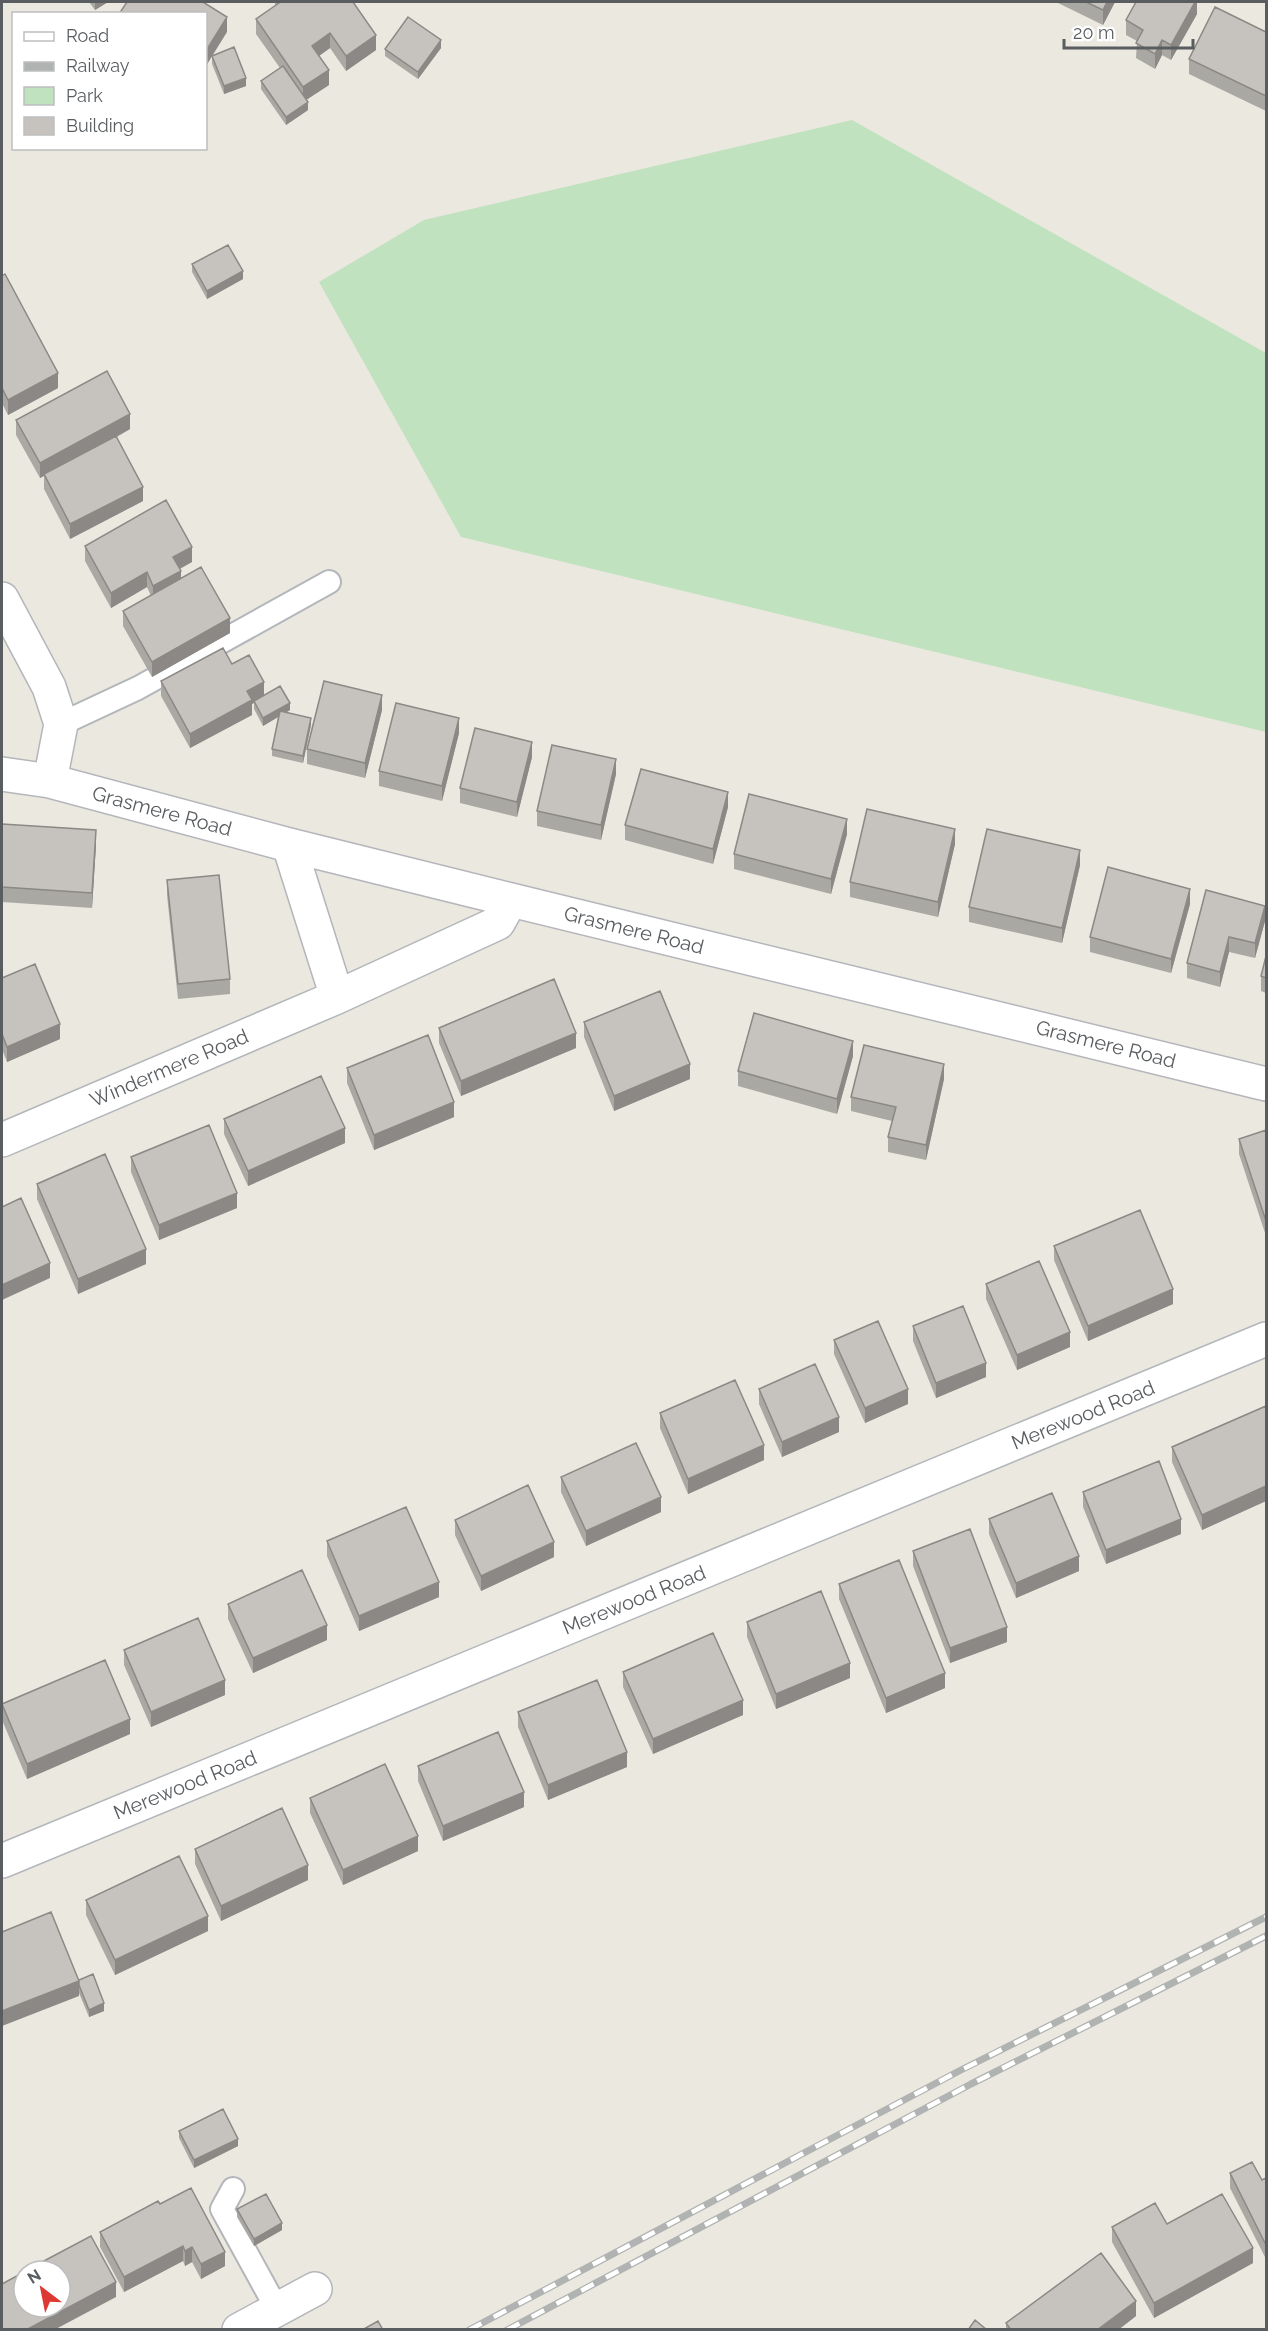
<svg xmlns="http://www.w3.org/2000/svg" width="1268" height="2331" font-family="Raleway,sans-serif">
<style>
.green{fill:#c0e2be}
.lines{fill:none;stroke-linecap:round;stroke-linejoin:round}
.service-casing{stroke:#b3b6ba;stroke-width:26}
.minor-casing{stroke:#b3b6ba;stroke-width:36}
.service{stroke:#fff;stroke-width:22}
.minor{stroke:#fff;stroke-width:33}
.rail-casing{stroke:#b1b2b2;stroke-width:7}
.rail{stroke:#fff;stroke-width:4.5;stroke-dasharray:14;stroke-linecap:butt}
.wall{fill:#aaa8a3}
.shaded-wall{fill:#8b8885}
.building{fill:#c6c3be;stroke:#8b8885;stroke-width:1.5}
.labels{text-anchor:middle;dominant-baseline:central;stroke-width:6;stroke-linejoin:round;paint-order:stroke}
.street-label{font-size:20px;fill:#595d60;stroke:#fff}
</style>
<rect width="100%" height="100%" fill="#ebe8e0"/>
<path class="green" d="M 852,120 L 1266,353 L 1266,732 L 461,537 L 319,282 L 424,220 Z"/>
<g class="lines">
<defs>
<path id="service" d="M 61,724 L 138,688 L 329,582
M 233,2189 L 222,2209 L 277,2309"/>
<path id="minor" d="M 2,599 L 49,687 L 61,724 L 50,781
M 2,774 L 50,781 L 289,845 L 511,900 L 1266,1084
M 289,845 L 337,997
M 2,1140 L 337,997 L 498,923 L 511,900
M 2,1861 L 1266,1339
M 239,2330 L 315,2289"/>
</defs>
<use href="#service" class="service-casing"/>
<use href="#minor" class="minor-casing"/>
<use href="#service" class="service"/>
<use href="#minor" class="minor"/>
<defs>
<path id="rail" d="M 469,2330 L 959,2071 L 1266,1917
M 507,2330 L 971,2084 L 1266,1936"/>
</defs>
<use href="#rail" class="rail-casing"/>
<use href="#rail" class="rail"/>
</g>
<path class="wall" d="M 89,2 L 108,2 L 95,10 Z
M 275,2 L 353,2 L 376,50 L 346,71 L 330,48 L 319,56 L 329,85 L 306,100 L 308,110 L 286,125 L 261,89 L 261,81 L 280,68 L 256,34 L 256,19 L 275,6 Z
M 1056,2 L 1115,2 L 1103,25 Z
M 1197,2 L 1197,14 L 1171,60 L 1162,55 L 1155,69 L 1136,58 L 1137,41 L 1126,35 L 1126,20 Z
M 1266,32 L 1266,111 L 1189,74 L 1189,59 Z
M 441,48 L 418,79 L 385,56 L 385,49 Z
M 212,56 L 246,86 L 224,94 L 212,64 Z
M 192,264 L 243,279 L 207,299 L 192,272 Z
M 2,276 L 58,388 L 8,415 L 2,403 Z
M 16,420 L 130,429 L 117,437 L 143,501 L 70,539 L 44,489 L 44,476 L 40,478 L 16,435 Z
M 85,546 L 192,562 L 180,569 L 181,578 L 230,633 L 152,677 L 123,626 L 123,611 L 151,596 L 147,587 L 111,608 L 85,561 Z
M 232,664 L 264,695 L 290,710 L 287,712 L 311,725 L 303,763 L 272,756 L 272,749 L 278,717 L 263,726 L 254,709 L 254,703 L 252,704 L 252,715 L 190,748 L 161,696 L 161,681 Z
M 382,710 L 365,778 L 307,764 L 307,749 Z
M 459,733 L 442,801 L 379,786 L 379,771 Z
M 532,757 L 517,817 L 460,803 L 460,788 Z
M 616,774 L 601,840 L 537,826 L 537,811 Z
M 728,807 L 713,864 L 625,840 L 625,825 Z
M 2,824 L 96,845 L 92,908 L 2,902 Z
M 847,834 L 831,894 L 734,869 L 734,854 Z
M 955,844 L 938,917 L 850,897 L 850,882 Z
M 1080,865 L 1062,943 L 969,922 L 969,907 Z
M 167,880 L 230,979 L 230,994 L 178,999 L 167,895 Z
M 1206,890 L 1265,921 L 1255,958 L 1229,952 L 1220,987 L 1187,978 L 1187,963 Z
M 1190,904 L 1171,973 L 1090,952 L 1090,937 Z
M 1266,956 L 1266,993 L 1261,991 L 1261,976 Z
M 2,978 L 60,1039 L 7,1062 L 2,1049 Z
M 584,1022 L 690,1079 L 614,1111 L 584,1037 Z
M 439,1028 L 576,1048 L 461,1096 L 439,1043 Z
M 853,1056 L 837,1114 L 738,1086 L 738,1071 Z
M 347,1068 L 454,1117 L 374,1150 L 347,1083 Z
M 944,1079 L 926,1160 L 888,1152 L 888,1137 L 892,1121 L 851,1111 L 851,1097 Z
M 224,1119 L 345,1143 L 248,1186 L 224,1134 Z
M 1266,1130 L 1266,1236 L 1239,1154 L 1239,1139 Z
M 131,1157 L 237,1208 L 159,1240 L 131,1172 Z
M 37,1184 L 146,1264 L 78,1294 L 37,1199 Z
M 1054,1246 L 1173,1304 L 1088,1341 L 1054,1260 Z
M 986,1284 L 1070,1347 L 1017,1370 L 986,1299 Z
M 913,1326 L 986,1377 L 936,1398 L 913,1341 Z
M 834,1340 L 908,1404 L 865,1423 L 834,1354 Z
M 759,1389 L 839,1432 L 782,1457 L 759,1404 Z
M 1266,1406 L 1266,1501 L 1202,1530 L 1172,1462 L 1172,1447 Z
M 660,1413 L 764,1460 L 688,1494 L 660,1428 Z
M 561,1477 L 661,1512 L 586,1546 L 561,1492 Z
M 1083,1492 L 1181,1534 L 1106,1564 L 1083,1507 Z
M 989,1519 L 1079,1571 L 1016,1598 L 989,1534 Z
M 455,1520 L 554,1557 L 481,1591 L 455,1535 Z
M 327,1541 L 439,1597 L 359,1631 L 327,1556 Z
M 913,1551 L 1007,1642 L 950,1663 L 913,1566 Z
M 839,1584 L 945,1688 L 886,1713 L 839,1599 Z
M 228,1604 L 327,1640 L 253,1673 L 228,1619 Z
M 747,1622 L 850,1678 L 776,1709 L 747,1637 Z
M 124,1650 L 225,1695 L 151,1727 L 124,1665 Z
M 623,1672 L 743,1715 L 653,1754 L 623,1687 Z
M 2,1704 L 130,1734 L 27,1779 L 2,1720 Z
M 518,1712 L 627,1767 L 548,1800 L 518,1727 Z
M 418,1766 L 524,1807 L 443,1841 L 418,1781 Z
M 310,1798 L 418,1851 L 343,1885 L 310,1813 Z
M 195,1849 L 308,1880 L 221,1921 L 195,1864 Z
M 86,1900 L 208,1931 L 115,1975 L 86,1915 Z
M 79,1980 L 104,2011 L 89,2017 L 79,1993 L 79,1996 Z
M 179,2131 L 238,2146 L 194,2168 L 179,2138 Z
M 1230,2173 L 1262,2180 L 1266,2178 L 1266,2259 L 1230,2188 Z
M 160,2204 L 225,2266 L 201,2279 L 192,2262 L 185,2266 L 183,2261 L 124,2292 L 100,2247 L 100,2232 Z
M 237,2209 L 282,2230 L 254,2246 L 237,2217 Z
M 1167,2224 L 1253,2263 L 1154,2318 L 1112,2242 L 1112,2227 Z
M 1136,2316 L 1118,2330 L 1006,2330 L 1006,2323 Z"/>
<path class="shaded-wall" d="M 95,2 L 108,2 L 95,10 Z
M 1107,2 L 1115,2 L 1103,25 L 1103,10 Z
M 1195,2 L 1197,2 L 1197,14 L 1171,60 L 1171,45 Z
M 227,17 L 227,32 L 206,66 L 206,51 Z
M 330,33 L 330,48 L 312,61 L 312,46 Z
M 376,35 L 376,50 L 346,71 L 346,56 Z
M 441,40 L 441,48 L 418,79 L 418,72 Z
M 1162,40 L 1162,55 L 1155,69 L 1155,54 Z
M 329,70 L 329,85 L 303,102 L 303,87 Z
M 246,78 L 246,86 L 224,94 L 224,86 Z
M 308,102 L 308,110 L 286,125 L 286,117 Z
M 243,271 L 243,279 L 207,299 L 207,291 Z
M 58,373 L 58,388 L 8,415 L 8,400 Z
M 130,414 L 130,429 L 40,478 L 40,463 Z
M 143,487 L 143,501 L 70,539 L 70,524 Z
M 192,547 L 192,562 L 173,572 L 173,557 Z
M 181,571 L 181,586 L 153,601 L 153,586 Z
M 147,572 L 147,587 L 111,608 L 111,593 Z
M 230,618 L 230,633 L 152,677 L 152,662 Z
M 264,682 L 264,697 L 252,704 L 252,715 L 190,748 L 190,734 L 247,691 Z
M 382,695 L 382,710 L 365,778 L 365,763 Z
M 290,703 L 290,710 L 263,726 L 263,718 Z
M 311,718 L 311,725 L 303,763 L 303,756 Z
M 459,718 L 459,733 L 442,801 L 442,786 Z
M 532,742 L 532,757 L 517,817 L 517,802 Z
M 616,759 L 616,774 L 601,840 L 601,825 Z
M 728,792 L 728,807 L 713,864 L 713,849 Z
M 847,819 L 847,834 L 831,894 L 831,879 Z
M 955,829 L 955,844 L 938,917 L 938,902 Z
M 96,830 L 96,845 L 92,908 L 92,893 Z
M 1080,850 L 1080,865 L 1062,943 L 1062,928 Z
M 1190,889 L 1190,904 L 1171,973 L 1171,959 Z
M 1265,906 L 1265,921 L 1255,958 L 1255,943 Z
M 1229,937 L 1229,952 L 1220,987 L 1220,972 Z
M 60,1024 L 60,1039 L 7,1062 L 7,1047 Z
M 576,1033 L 576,1048 L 461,1096 L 461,1081 Z
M 853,1041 L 853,1056 L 837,1114 L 837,1099 Z
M 690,1064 L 690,1079 L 614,1111 L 614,1096 Z
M 944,1064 L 944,1079 L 926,1160 L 926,1145 Z
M 454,1102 L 454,1117 L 374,1150 L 374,1135 Z
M 345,1128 L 345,1143 L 248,1186 L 248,1171 Z
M 237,1193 L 237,1208 L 159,1240 L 159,1225 Z
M 146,1249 L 146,1264 L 78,1294 L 78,1279 Z
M 50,1263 L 50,1278 L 2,1300 L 2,1285 Z
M 1173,1289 L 1173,1304 L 1088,1341 L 1088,1326 Z
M 1070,1332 L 1070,1347 L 1017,1370 L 1017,1355 Z
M 986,1363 L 986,1377 L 936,1398 L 936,1383 Z
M 908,1389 L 908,1404 L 865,1423 L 865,1408 Z
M 839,1417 L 839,1432 L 782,1457 L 782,1442 Z
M 764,1445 L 764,1460 L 688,1494 L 688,1479 Z
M 1266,1486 L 1266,1501 L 1202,1530 L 1202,1515 Z
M 661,1497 L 661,1512 L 586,1546 L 586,1531 Z
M 1181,1519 L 1181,1534 L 1106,1564 L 1106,1550 Z
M 554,1542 L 554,1557 L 481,1591 L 481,1576 Z
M 1079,1556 L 1079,1571 L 1016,1598 L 1016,1583 Z
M 439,1582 L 439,1597 L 359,1631 L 359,1616 Z
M 327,1625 L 327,1640 L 253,1673 L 253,1658 Z
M 1007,1627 L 1007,1642 L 950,1663 L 950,1648 Z
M 850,1663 L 850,1678 L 776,1709 L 776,1694 Z
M 945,1673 L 945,1688 L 886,1713 L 886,1698 Z
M 225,1680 L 225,1695 L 151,1727 L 151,1712 Z
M 743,1700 L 743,1715 L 653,1754 L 653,1739 Z
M 130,1719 L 130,1734 L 27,1779 L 27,1764 Z
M 627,1752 L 627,1767 L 548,1800 L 548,1785 Z
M 524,1792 L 524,1807 L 443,1841 L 443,1826 Z
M 418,1836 L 418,1851 L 343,1885 L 343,1870 Z
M 308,1865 L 308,1880 L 221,1921 L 221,1906 Z
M 208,1916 L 208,1931 L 115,1975 L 115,1960 Z
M 79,1981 L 79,1996 L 2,2026 L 2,2011 Z
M 104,2003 L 104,2011 L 89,2017 L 89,2010 Z
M 238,2139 L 238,2146 L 194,2168 L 194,2160 Z
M 282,2223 L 282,2230 L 254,2246 L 254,2239 Z
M 183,2246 L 183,2261 L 124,2292 L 124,2277 Z
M 192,2247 L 192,2262 L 185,2266 L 185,2251 Z
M 1253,2248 L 1253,2263 L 1154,2318 L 1154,2303 Z
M 225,2252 L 225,2266 L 201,2279 L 201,2264 Z
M 116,2282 L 116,2297 L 54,2330 L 26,2330 Z
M 1136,2301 L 1136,2316 L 1118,2330 L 1097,2330 Z"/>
<path class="building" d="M 127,2 L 203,2 L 227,17 L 206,51 L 206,14 L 119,14 Z
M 278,2 L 353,2 L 376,35 L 346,56 L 330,33 L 312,46 L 329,70 L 303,87 L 256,19 L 279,3 Z
M 1086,2 L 1107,2 L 1103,10 Z
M 1136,2 L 1195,2 L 1171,45 L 1162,40 L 1155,54 L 1136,43 L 1143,30 L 1126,20 Z
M 1215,7 L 1266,32 L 1266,96 L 1189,59 Z
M 408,17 L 441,40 L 418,72 L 385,49 Z
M 234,47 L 246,78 L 224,86 L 212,56 Z
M 283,66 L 308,102 L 286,117 L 261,81 Z
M 228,245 L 243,271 L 207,291 L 192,264 Z
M 5,274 L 58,373 L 8,400 L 2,388 L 2,276 Z
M 107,371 L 130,414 L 40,463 L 16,420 Z
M 116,436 L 143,487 L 70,524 L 44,474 Z
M 166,500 L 192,547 L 173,557 L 181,571 L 153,586 L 147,572 L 111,593 L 85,546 Z
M 201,567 L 230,618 L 152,662 L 123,611 Z
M 223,648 L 232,664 L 249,655 L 264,682 L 247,691 L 252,700 L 190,734 L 161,681 Z
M 324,681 L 382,695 L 365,763 L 307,749 Z
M 280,686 L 290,703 L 263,718 L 254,701 Z
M 396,703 L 459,718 L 442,786 L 379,771 Z
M 280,711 L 311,718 L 303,756 L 272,749 Z
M 475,728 L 532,742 L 517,802 L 460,788 Z
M 552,745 L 616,759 L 601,825 L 537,811 Z
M 641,769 L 728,792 L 713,849 L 625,825 Z
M 749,794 L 847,819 L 831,879 L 734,854 Z
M 867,809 L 955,829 L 938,902 L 850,882 Z
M 2,824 L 96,830 L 92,893 L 2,887 Z
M 987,829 L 1080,850 L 1062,928 L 969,907 Z
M 1108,867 L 1190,889 L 1171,959 L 1090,937 Z
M 219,875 L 230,979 L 178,984 L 167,880 Z
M 1206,890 L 1265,906 L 1255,943 L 1229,937 L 1220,972 L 1187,963 Z
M 1266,956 L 1266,978 L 1261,976 Z
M 35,964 L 60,1024 L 7,1047 L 2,1034 L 2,978 Z
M 554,979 L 576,1033 L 461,1081 L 439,1028 Z
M 660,991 L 690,1064 L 614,1096 L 584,1022 Z
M 754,1013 L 853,1041 L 837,1099 L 738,1071 Z
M 428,1035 L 454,1102 L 374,1135 L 347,1068 Z
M 864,1045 L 944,1064 L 926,1145 L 888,1137 L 896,1107 L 851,1097 Z
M 321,1076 L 345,1128 L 248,1171 L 224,1119 Z
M 209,1125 L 237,1193 L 159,1225 L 131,1157 Z
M 1266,1130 L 1266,1221 L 1239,1139 Z
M 105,1154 L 146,1249 L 78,1279 L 37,1184 Z
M 21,1198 L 50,1263 L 2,1285 L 2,1207 Z
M 1140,1210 L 1173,1289 L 1088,1326 L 1054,1246 Z
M 1039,1261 L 1070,1332 L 1017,1355 L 986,1284 Z
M 963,1306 L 986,1363 L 936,1383 L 913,1326 Z
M 878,1321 L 908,1389 L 865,1408 L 834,1340 Z
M 815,1364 L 839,1417 L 782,1442 L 759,1389 Z
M 735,1380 L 764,1445 L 688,1479 L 660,1413 Z
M 1266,1406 L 1266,1486 L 1202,1515 L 1172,1447 Z
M 636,1443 L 661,1497 L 586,1531 L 561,1477 Z
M 1159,1461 L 1181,1519 L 1106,1550 L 1083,1492 Z
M 528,1485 L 554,1542 L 481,1576 L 455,1520 Z
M 1052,1493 L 1079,1556 L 1016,1583 L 989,1519 Z
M 406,1507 L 439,1582 L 359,1616 L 327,1541 Z
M 970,1529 L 1007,1627 L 950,1648 L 913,1551 Z
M 899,1560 L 945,1673 L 886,1698 L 839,1584 Z
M 302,1570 L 327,1625 L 253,1658 L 228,1604 Z
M 821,1591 L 850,1663 L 776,1694 L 747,1622 Z
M 198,1618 L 225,1680 L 151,1712 L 124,1650 Z
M 713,1633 L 743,1700 L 653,1739 L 623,1672 Z
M 105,1660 L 130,1719 L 27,1764 L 2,1704 Z
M 597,1680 L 627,1752 L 548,1785 L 518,1712 Z
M 498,1732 L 524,1792 L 443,1826 L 418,1766 Z
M 385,1764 L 418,1836 L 343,1870 L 310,1798 Z
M 282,1808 L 308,1865 L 221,1906 L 195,1849 Z
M 179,1856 L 208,1916 L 115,1960 L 86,1900 Z
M 51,1912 L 79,1981 L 2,2011 L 2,1932 Z
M 93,1974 L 104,2003 L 89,2010 L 79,1985 L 79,1980 Z
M 223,2109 L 238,2139 L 194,2160 L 179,2131 Z
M 1252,2162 L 1262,2180 L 1266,2178 L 1266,2245 L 1230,2173 Z
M 191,2188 L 225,2252 L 201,2264 L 192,2247 L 185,2251 L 183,2246 L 124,2277 L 100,2232 L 158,2201 L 160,2204 Z
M 266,2194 L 282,2223 L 254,2239 L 237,2209 Z
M 1222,2194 L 1253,2248 L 1154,2303 L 1112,2227 L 1155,2203 L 1167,2224 Z
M 91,2236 L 116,2282 L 26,2330 L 2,2330 L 2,2284 L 24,2272 L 24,2307 L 60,2307 L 60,2271 L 25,2271 Z
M 1101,2253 L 1136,2301 L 1097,2330 L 1011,2330 L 1006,2323 Z
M 975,2320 L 987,2330 L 968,2330 Z
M 378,2321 L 383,2330 L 362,2330 Z"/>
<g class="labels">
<g class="street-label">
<text transform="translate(162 811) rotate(15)">Grasmere Road</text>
<text transform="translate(634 930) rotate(14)">Grasmere Road</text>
<text transform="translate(1106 1044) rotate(14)">Grasmere Road</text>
<text transform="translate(169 1068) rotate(-23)">Windermere Road</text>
<text transform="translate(1083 1415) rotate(-22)">Merewood Road</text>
<text transform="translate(634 1600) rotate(-22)">Merewood Road</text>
<text transform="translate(185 1785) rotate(-22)">Merewood Road</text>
</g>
</g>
<rect width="1268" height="2331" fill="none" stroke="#595d60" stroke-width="6"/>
<rect x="12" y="12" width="195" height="138" fill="#ffffff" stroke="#bdbebf" stroke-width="1.5"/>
<rect x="24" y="32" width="30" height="9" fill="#ffffff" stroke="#bdbebf" stroke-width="1.5"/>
<text x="66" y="42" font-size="18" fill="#595d60">Road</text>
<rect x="24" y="62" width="30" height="9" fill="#b1b2b2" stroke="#bdbebf" stroke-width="1.5"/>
<text x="66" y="72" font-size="18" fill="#595d60">Railway</text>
<rect x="24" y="87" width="30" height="18" fill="#c0e2be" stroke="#bdbebf" stroke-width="1.5"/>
<text x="66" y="102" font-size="18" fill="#595d60">Park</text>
<rect x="24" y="117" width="30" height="18" fill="#c6c3be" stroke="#bdbebf" stroke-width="1.5"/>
<text x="66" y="132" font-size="18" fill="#595d60">Building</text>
<g transform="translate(42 2289) rotate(328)"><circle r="28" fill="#ffffff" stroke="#bdbebf" stroke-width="1.5"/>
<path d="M0-4.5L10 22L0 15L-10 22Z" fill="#de3834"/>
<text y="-9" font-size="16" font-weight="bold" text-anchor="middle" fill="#595d60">N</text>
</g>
<path d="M1064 39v9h129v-9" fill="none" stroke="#595d60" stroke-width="3"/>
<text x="1073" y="39" font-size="18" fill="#595d60" stroke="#ffffff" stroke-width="4.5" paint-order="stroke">20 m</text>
</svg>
